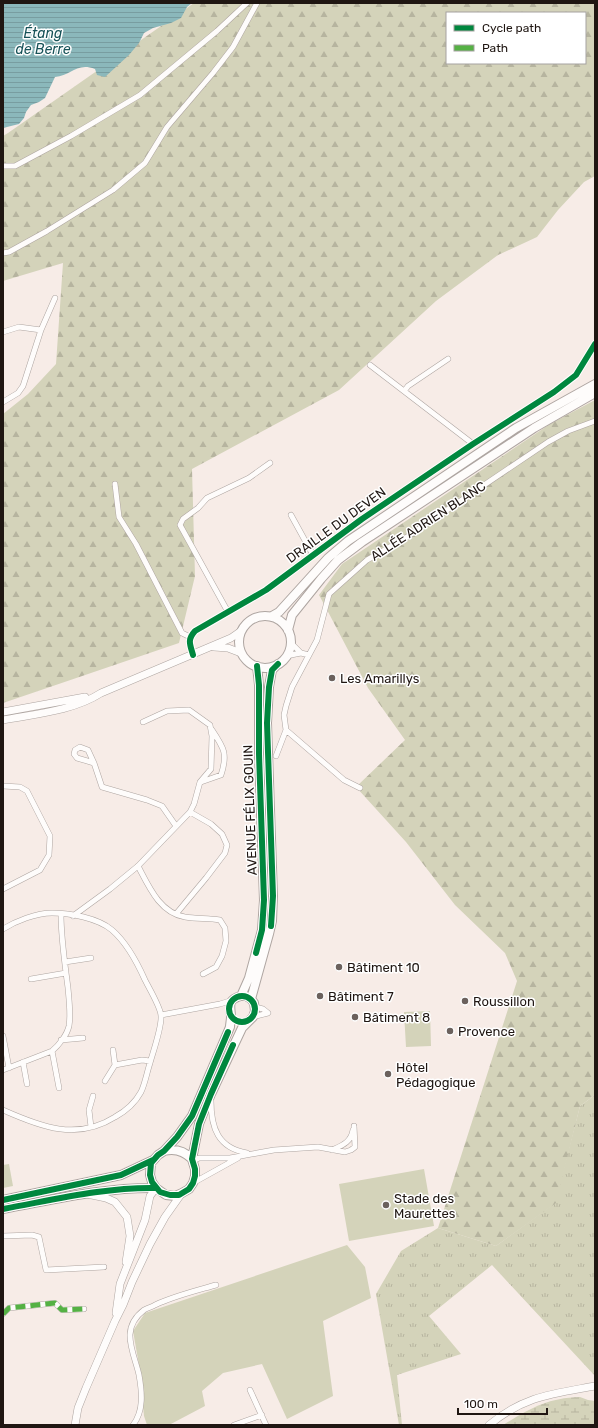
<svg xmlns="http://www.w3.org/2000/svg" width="598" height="1428" font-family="Rubik,sans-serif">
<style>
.grass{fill:url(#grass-tufts)}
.forest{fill:url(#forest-firs);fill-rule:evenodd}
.wetland{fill:url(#wetland-marsh)}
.garden{fill:#d4d3ba}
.water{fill:url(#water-rules)}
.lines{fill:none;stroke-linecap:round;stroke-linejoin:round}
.street-casing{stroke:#aea5a1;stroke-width:6}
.secondary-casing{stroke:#aea5a1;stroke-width:8}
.primary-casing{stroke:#aea5a1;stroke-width:10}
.street{stroke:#fefcfb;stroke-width:5}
.secondary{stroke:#fefcfb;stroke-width:7}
.primary{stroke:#fefcfb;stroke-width:8}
.quiet{stroke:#55b144;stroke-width:5;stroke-dasharray:10 5;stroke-linecap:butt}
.cycleway-casing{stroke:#fff;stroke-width:8}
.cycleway{stroke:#00873e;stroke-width:6}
.poi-dot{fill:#6b615d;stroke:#fff;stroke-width:1.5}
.labels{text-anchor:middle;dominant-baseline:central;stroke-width:3;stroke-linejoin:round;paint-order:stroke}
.street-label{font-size:13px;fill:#1f1612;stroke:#fff}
.poi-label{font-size:13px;fill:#1f1612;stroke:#fff;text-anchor:start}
.water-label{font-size:14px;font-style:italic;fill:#175258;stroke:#fff}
</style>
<defs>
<pattern id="grass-tufts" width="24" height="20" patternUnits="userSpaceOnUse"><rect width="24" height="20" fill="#d4d3ba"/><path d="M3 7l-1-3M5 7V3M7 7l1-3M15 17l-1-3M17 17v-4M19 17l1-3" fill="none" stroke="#b6b49f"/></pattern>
<pattern id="forest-firs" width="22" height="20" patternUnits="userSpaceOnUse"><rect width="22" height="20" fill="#d4d3ba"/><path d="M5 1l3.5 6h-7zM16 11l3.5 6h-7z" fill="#b6b49f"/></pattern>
<pattern id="wetland-marsh" width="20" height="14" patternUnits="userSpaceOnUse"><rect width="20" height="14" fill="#d4d3ba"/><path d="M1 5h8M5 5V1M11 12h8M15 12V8" fill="none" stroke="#b6b49f"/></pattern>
<pattern id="water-rules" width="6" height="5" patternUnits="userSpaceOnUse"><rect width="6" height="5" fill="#8bb8bb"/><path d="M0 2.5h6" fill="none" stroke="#789da0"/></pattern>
</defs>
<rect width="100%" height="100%" fill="#f7ece7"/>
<path class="grass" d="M 595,1095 L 595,1376 L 492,1265 L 429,1316 L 461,1354 L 397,1375 L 402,1425 L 399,1425 L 376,1294 L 401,1251 L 438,1228 L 496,1246 L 555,1203 L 580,1106 Z"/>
<path class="forest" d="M 194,3 L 595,3 L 595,176 L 584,182 L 558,210 L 537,237 L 498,255 L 436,301 L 339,390 L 192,469 L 195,576 L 179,643 L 3,703 L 3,414 L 28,394 L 56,364 L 63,263 L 3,281 L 3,136 L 8,133 ZM 447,13 L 585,13 L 585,63 L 447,63 Z
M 595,400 L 595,1095 L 580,1106 L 556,1203 L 496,1246 L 438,1228 L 517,981 L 505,953 L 455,905 L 406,842 L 356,787 L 405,740 L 368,688 L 325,606 L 319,595 L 342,564 L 550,424 Z"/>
<path class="wetland" d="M 580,1397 L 588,1400 L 595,1401 L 595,1425 L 503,1425 C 531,1408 547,1398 580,1397 Z"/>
<path class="garden" d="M 430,1011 L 431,1046 L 406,1047 L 404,1012 Z
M 9,1164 L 13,1186 L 3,1188 L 3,1165 Z
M 424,1169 L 434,1226 L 349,1241 L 339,1184 Z
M 347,1245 L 365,1267 L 371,1298 L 323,1321 L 333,1396 L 287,1419 L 262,1364 L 223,1373 L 202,1391 L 205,1406 L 169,1425 L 147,1425 L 144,1416 L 139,1365 L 133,1331 L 145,1313 Z"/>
<path class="water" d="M 3,3 L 192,3 L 187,7 L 181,18 L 171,23 L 153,28 L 144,33 L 139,43 L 129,55 L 105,77 L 97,75 L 95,69 C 76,62 71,76 55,77 L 45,98 L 39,102 L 31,105 L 26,112 L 24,118 L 19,124 L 3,128 Z"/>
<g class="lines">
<defs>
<path id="street" d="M 3,166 L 15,166 L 71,136 L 140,95 L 217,31 L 247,3
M 3,253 L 9,252 L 47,231 L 113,190 L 145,163 L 167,127 L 213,73 L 233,47 L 257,3
M 3,332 L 19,327 L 41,330
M 370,365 L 473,444
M 405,390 L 408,386 L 448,359
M 3,402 L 18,393 L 23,386 L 41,330 L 55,298
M 115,484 L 119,517 L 136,544 L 182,633 L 190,637
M 291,515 L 313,555
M 228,612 L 180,525 L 183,519 L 198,508 L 207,498 L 249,478 L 270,463
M 291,643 L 301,653
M 193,655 C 190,644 187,640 195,631 L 266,590 L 362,519 L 473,444 L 554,392 L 576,375 L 595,344
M 286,656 L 301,653 L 309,655 L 317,640 L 329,594 L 367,560 L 404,539 L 548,442 L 568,431 L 595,421
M 286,730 L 344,780 L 360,788
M 276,756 L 286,730 L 284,715 L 286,706 L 292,687 L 309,655
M 94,763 L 77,758 L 74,754 L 75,750 L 80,747 L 88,750 L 94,763 L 102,787 L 147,800 L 162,806 L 176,826
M 201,782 L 221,775 C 228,754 224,748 212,730
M 3,786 L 20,787 L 27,791 L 50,836 L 49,855 L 40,870 L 3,889
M 138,866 C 149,887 160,913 185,917 C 197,919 208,918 220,920 L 225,928 L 226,941 L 222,956 L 216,967 L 203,974
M 176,914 L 206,878 L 225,853 L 227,845 L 222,834 L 211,824 L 190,812
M 73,916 L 110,889 L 138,866 L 190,812 L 194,804 L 200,782 L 211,769 L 212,736 L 210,725 L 189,710 L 167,711 L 143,722
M 3,929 C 16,921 36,913 52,913 C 70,913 98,918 112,930 C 127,943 137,962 145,980 C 149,988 161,1008 161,1016 C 162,1027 153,1052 150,1063 C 147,1072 145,1084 141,1092 C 135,1103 126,1111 115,1117 C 77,1141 41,1127 3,1110
M 65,962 L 91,958
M 31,979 L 66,973
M 255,1007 L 263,1009 L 268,1013
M 161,1015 L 220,1004 L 233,1000
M 253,1017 L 268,1013
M 3,1036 L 9,1068
M 61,1040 L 83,1038
M 113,1050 L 115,1065 L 142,1060 L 150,1061
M 52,1051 L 59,1088
M 23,1062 L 27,1084
M 3,1070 L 52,1051 C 59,1045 67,1035 69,1026 C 71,1014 69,1000 68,988 C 65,964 61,939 61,914
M 105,1081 L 115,1065
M 211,1101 C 211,1128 218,1148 247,1153
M 91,1127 L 89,1110 L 93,1096
M 332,1150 C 343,1145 351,1142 353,1130
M 193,1161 L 199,1158 L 230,1158 L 274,1150 L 318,1147 L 345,1152 L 351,1150 L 355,1147 L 354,1126
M 193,1183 L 238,1158
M 3,1236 L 32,1235 L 39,1237 L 46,1270 L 104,1267
M 3,1314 L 9,1308 L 55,1303 L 62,1310 L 84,1309
M 250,1390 L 266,1425
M 133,1425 C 144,1411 142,1392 139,1375 C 134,1352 119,1329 144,1310 C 147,1308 152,1307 155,1305 C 174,1296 195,1291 216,1285
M 234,1425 L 262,1415"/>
<path id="secondary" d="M 214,647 L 228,648 L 241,653
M 3,712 L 85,697
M 3,720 C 35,714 73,711 101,693 L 231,638 L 241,631
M 87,1194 L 106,1198 L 115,1202 L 127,1217 L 130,1236 L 126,1262
M 116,1313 L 120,1284 L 145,1220 L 150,1196 L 156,1188
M 75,1425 L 78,1408 L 86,1388 L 115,1321 L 123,1305 L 132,1282 L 150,1244 L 165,1217 L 182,1193
M 489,1425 C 524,1396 552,1394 595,1386"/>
<path id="primary" d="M239 642a26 26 0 1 1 52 0a26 26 0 1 1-52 0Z
M 272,616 L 279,612 L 328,558 L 348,541 L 516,428 L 595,384
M 288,630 L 292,615 L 321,579 L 338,560 L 362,542 L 534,428 L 595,393
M 241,996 L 246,996 L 251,999 L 254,1003 L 255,1011 L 253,1017 L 242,1028 L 211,1094 L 199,1124 L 192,1159 L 195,1169 L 195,1176 L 193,1183 L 189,1189 L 182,1193 L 175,1196 L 166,1195 L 156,1188 L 152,1182 L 150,1175 L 151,1163 L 158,1155 L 164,1151 L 177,1137 L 192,1116 L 230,1027 C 230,1024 231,1020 231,1017 C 231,1007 226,1000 241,996 L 249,978 L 262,930 L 264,900 L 259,754 L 259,685 L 257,666
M 251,999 L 269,934 L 272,921 L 273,896 L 267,723 L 269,687 L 272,670 L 278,664
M 164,1151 C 175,1148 184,1151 192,1159
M 3,1200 L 121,1175 L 153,1160
M 3,1209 C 53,1200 104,1187 156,1188"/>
</defs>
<use href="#street" class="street-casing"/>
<use href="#secondary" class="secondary-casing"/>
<use href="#primary" class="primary-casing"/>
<use href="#street" class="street"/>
<use href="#secondary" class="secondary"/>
<use href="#primary" class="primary"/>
<path class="quiet" d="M 3,1314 L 9,1308 L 55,1303 L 62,1310 L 84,1309"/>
<defs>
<path id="cycleway" d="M 193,655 C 190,644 187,640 195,631 L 266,590 L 362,519 L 473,444 L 554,392 L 576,375 L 595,344
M 271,926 L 273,896 L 267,723 L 269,687 L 272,670 L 278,664
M 256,953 L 262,930 L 264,900 L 259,754 L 259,685 L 257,666
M229 1009a13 13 0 1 1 26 0a13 13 0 1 1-26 0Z
M 228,1032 L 192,1116 L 177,1137 L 164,1151 L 158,1155 L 151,1163 L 150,1175 L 152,1182 L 160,1192 L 170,1195 L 179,1195 L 189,1189 L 193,1183 L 195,1176 L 195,1169 L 192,1159 L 199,1124 L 211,1094 L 233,1045
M 3,1200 L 121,1175 L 153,1160
M 3,1209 C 53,1200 104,1187 156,1188"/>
</defs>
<use href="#cycleway" class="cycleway-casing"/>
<use href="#cycleway" class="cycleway"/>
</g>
<g class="poi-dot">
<circle cx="332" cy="678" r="4"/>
<circle cx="339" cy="967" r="4"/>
<circle cx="320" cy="996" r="4"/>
<circle cx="465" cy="1001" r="4"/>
<circle cx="355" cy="1017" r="4"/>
<circle cx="450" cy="1031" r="4"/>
<circle cx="388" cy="1074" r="4"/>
<circle cx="386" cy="1205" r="4"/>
</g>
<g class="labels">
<g class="street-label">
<text transform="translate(428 521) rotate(-33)">ALLÉE ADRIEN BLANC</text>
<text transform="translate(336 525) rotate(-36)">DRAILLE DU DEVEN</text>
<text transform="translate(250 810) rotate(-92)">AVENUE FÉLIX GOUIN</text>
</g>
<g class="poi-label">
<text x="340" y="678">Les Amarillys</text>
<text x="347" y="967">Bâtiment 10</text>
<text x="328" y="996">Bâtiment 7</text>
<text x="473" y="1001">Roussillon</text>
<text x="363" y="1017">Bâtiment 8</text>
<text x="458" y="1031">Provence</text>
<text x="396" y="1067">Hôtel<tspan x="396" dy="15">Pédagogique</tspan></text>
<text x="394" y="1198">Stade des<tspan x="394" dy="15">Maurettes</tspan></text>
</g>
<g class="water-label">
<text x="43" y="33">Étang<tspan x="43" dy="16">de Berre</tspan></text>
</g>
</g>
<rect width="598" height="1428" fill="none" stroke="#1f1612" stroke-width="8"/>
<rect x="446" y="12" width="140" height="52" fill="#ffffff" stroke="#a5a2a0"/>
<rect x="454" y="25" width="20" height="6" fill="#00873e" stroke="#a5a2a0"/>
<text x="482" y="32" font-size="12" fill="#1f1612">Cycle path</text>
<rect x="454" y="45" width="20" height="6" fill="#55b144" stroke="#a5a2a0"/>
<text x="482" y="52" font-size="12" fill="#1f1612">Path</text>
<path d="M458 1408v6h89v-6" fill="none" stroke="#1f1612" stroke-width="2"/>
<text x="464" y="1408" font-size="12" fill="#1f1612" stroke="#ffffff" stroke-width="3" paint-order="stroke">100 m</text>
</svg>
